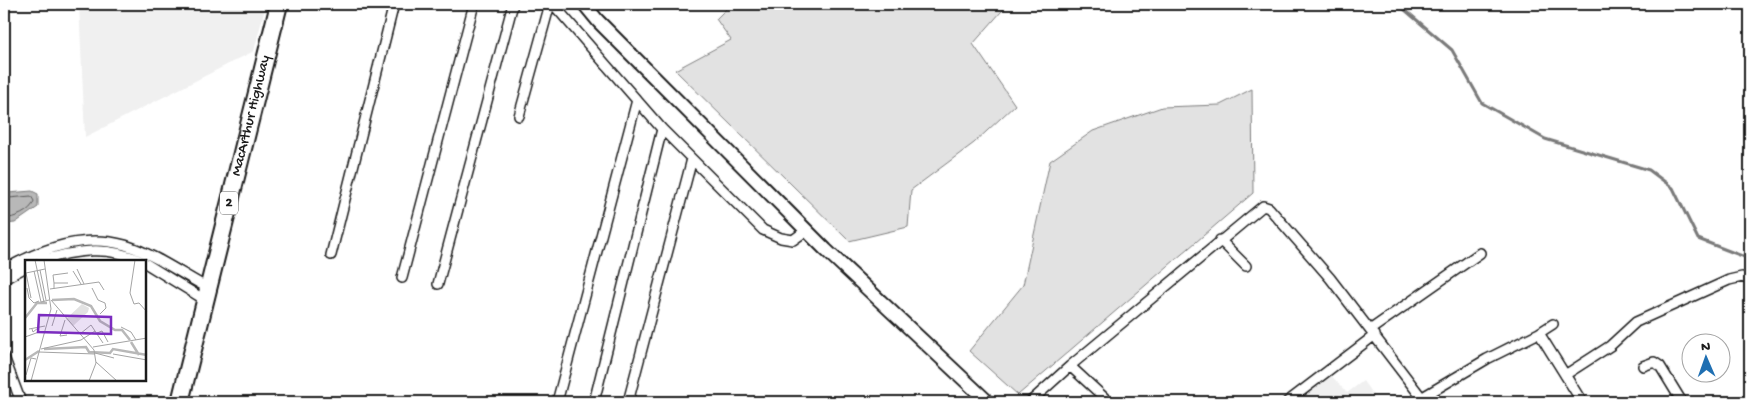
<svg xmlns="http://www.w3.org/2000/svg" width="1754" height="406" font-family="'Gochi Hand',sans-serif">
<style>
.built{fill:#f0f0f0}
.green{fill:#e2e2e2;stroke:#7f7f7f}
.water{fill:#b8b8b8;stroke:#7a7a7a}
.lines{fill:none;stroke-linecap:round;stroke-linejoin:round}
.shore{stroke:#5a5a5a;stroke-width:1}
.stream{stroke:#7a7a7a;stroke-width:3}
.street-casing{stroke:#1c1c1c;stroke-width:12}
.secondary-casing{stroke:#1c1c1c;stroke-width:16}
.highway-casing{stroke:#1c1c1c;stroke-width:20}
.street{stroke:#fff;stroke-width:9}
.secondary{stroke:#fff;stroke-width:12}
.highway{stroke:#fff;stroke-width:16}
.labels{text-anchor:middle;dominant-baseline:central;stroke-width:4;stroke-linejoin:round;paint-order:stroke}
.shield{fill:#fff;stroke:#606060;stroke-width:1}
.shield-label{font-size:14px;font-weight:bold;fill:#1c1c1c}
.street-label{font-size:15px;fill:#1c1c1c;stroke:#fff}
.inset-river{fill:none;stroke:#b8b8b8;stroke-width:2.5}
.inset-road{fill:none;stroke:#a4a4a4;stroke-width:1}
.view{fill:#7b2cbf;fill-opacity:0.15;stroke:#7b2cbf;stroke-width:2.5}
.inset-edge{fill:none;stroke:#1c1c1c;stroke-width:2.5}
</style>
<rect width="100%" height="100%" fill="#fff"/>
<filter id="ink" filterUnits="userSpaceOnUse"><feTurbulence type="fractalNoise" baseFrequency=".02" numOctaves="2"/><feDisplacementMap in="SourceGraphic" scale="10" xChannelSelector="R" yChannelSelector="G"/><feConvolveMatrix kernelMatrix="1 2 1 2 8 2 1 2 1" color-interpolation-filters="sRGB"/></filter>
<g filter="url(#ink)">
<path class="built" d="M 79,4 L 266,4 L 254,51 L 85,137 Z
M 1330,374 L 1347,393 L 1363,381 L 1378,402 L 1295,402 Z"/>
<path class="green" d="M 731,4 L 1008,4 L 973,44 L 1015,105 L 974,143 L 911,190 L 908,227 L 849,241 L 675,70 L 731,40 L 716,19 Z
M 1252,89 L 1253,193 L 1018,395 L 969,351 L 1023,285 L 1050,161 L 1093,131 L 1162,107 L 1220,105 Z"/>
<path class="water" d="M 4,186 L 8,193 L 32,191 L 38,194 L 38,207 L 15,223 L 4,224 Z"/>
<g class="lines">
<path class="shore" d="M 4,195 L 9,198 L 31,196 L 34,201 C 31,212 14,218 4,219"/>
<path class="stream" d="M 1398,4 L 1452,50 L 1482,103 L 1545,139 L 1649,170 L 1673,188 L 1698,239 L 1750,259"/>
<defs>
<path id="street" d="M 553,4 L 662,129 L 763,230 L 781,238 L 793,240 L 807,230
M 519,116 L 550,4
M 1220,240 L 1246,266
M 331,255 L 394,4
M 41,261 C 75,250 108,245 141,261
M 145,263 L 205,300
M 4,270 C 40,249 83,233 125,245 C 154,254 182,274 208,288
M 402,278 L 474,4
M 4,279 L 26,267
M 438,284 L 513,4
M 1370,330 L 1480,253
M 1539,333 L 1553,324
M 4,357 L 21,402
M 1070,366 L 1109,402
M 1643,366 L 1654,362 L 1660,366 L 1682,402
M 1565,375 L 1610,346 L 1636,322 L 1729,280 L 1742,277 L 1750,280
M 1421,398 L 1487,359 L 1539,333 L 1582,402
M 557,402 L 637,100
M 594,402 L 662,129
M 628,402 L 692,159
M 1030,402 L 1070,366 L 1263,206 L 1269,208 L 1330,278 L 1425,402
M 1287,402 L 1375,335"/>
<path id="secondary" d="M 584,4 L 598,21 L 826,250 L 988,402"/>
<g id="highway">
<path id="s1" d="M 180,402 L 279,4"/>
</g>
</defs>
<use href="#street" class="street-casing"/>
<use href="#secondary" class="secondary-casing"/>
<use href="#highway" class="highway-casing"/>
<use href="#street" class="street"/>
<use href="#secondary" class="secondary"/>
<use href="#highway" class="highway"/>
</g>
</g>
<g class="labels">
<rect class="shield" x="220" y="191.5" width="18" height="23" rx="4"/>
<g class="shield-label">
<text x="229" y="203">2</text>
</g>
<g class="street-label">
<text stroke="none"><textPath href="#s1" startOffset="295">MacArthur Highway</textPath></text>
</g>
</g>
<g transform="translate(25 260)">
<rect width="121" height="121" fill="#fff"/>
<path d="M 57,44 L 64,48 L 63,52 L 48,66 L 41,59 Z" fill="#e2e2e2"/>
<path class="inset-river" d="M 27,40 L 49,39 L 66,46 L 75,61 L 90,70 L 97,70 L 105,80M 0,58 L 12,43 L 22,43M 106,82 L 114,95M 19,89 L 61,87 L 64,92 L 85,93 L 88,89 L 122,95M 0,100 L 14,91"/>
<path class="inset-road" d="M 10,0 L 19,42M 110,0 L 105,33 L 109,44 L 114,43 L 122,52M 52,9 L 59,24M 15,10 L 21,40M 9,11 L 16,42 L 24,40M 48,11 L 56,24M 1,13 L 6,38M 1,13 L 20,9M 29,23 L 28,15 L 43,13M 2,28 L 4,38 L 9,43 L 14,41M 67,28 L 73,40 L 80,43 L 81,48 L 75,54M 25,29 L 74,22 L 79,30M 29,29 L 29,23 L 43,23M 26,40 L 69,90 L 71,103 L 64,121M 40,60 L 35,76 L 42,75M 27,66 L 32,50M 96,67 L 106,72 L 111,80M 4,69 L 20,66M 72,73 L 77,71 L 83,82M 55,74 L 66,65 L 78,83M 0,77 L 14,72 L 13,68 L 8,72 L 7,69M 68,87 L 122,78M 16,89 L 56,80 L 70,71M 14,92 L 70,94M 70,93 L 89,98M 88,94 L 122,100M 71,102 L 92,121M 1,115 L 6,98 L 11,99M 6,121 L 26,49 L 19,0"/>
<path class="view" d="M 14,55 L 86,57 L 86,74 L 13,72 Z"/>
<rect width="121" height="121" class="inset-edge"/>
</g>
<rect width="1754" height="406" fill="none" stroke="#fff" stroke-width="20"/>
<rect x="10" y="10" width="1734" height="386" fill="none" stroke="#1c1c1c" stroke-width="2" filter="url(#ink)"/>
<g transform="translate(1706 358) rotate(358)"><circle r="24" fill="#ffffff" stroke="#a4a4a4"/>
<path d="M0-4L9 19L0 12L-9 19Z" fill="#1f6fb2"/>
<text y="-8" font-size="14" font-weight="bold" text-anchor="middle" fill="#1c1c1c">N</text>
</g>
</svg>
